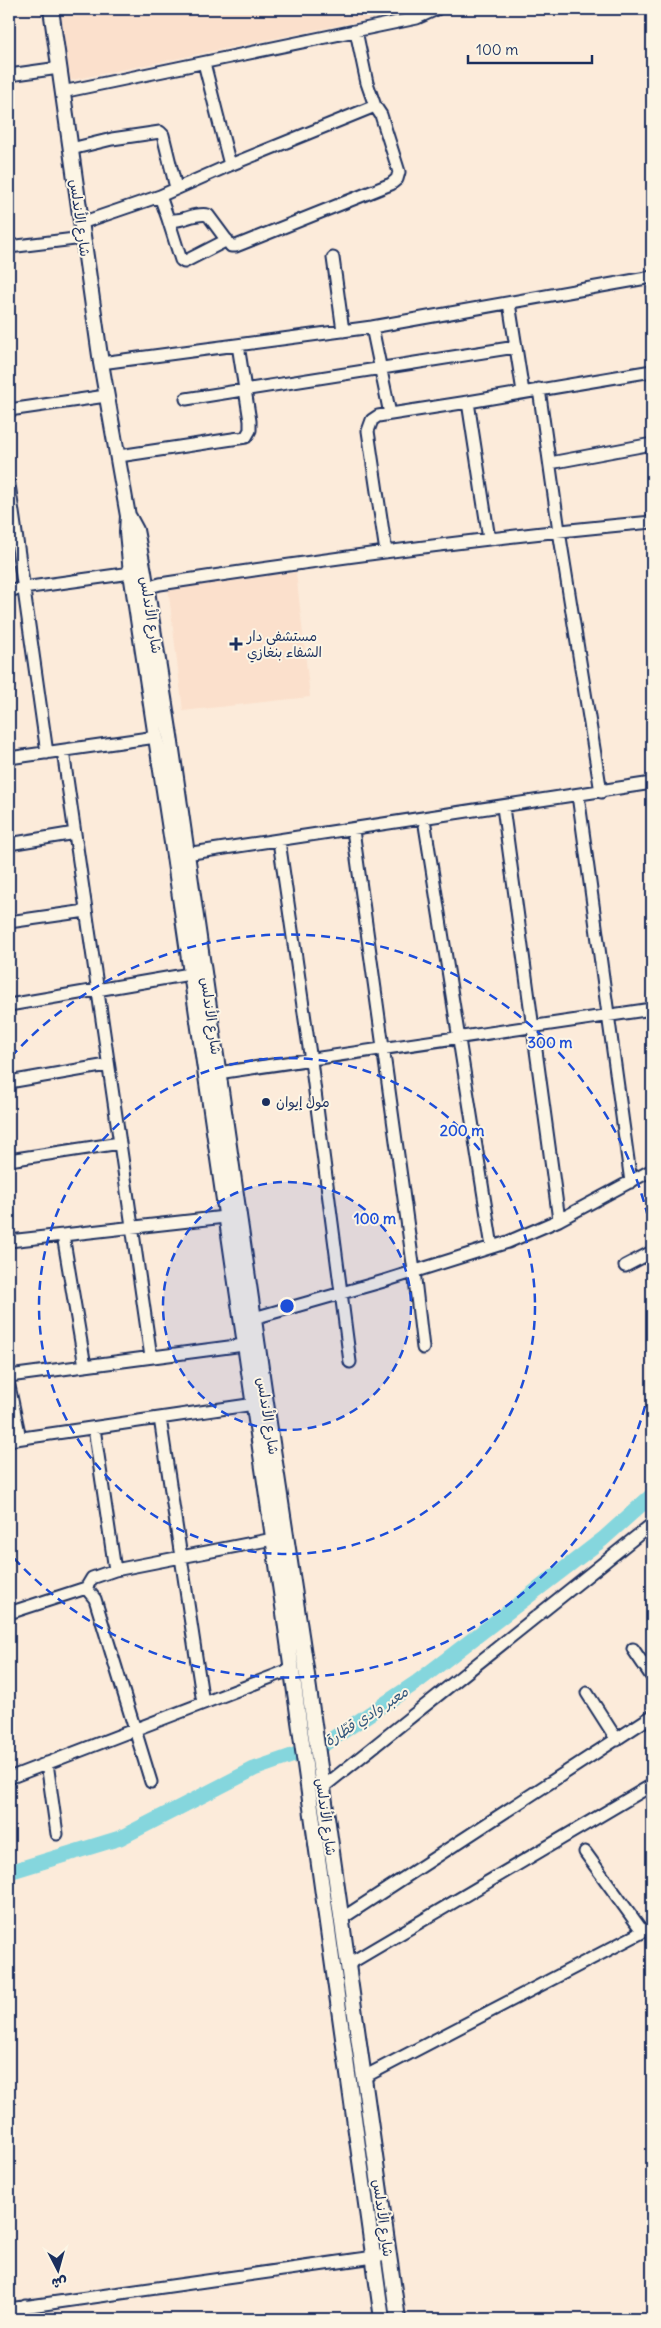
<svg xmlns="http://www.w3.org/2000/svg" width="661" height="2328" font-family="Delius,'Playpen Sans Arabic',sans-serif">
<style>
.built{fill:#fbe0cc}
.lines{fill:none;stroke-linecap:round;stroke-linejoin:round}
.river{stroke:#85d6dd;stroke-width:15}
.minor-casing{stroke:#1b2f5e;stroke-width:15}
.major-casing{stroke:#1b2f5e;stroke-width:18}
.minor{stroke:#fcf5e5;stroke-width:11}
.major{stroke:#fcf5e5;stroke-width:14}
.ring{fill:none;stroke:#1d4ed8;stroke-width:2.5;stroke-dasharray:9 6}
.poi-dot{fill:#1b2f5e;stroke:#fcf5e5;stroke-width:2}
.labels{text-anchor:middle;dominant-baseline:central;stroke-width:4;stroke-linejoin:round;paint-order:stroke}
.street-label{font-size:14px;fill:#1b2f5e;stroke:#fcf5e5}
.poi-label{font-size:14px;fill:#1b2f5e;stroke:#fcf5e5;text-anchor:start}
.water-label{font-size:15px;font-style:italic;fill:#36597e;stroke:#fcf5e5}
.centre{fill:#1d4ed8;stroke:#fcf5e5;stroke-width:2.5}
.ring-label{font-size:15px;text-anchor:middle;font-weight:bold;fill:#1d4ed8;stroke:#fcf5e5;stroke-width:4;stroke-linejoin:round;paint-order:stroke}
</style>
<rect width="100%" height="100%" fill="#fcebda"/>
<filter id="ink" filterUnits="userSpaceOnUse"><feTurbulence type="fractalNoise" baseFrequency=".02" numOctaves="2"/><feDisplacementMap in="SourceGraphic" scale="10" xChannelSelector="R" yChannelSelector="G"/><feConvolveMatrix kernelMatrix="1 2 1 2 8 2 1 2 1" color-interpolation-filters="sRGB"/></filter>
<g filter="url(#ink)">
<path class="built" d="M 60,9 L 420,9 L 67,81 Z
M 296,572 L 310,697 L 183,711 L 168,587 Z"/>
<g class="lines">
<path class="river" d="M 9,1872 L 120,1838 L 254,1769 L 323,1745 L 417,1682 L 603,1539 L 652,1495"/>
<defs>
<path id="minor" d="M 356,31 L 367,83 L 375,106
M 204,63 L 230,165
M 9,75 L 59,68
M 62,92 L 417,18 L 437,9
M 71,149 L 112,139 L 160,132 L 163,135 L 176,188
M 168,219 L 181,260 L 184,262 L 227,240
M 81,223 L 160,196 L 230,165 L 375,106 L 381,115 L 399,172 L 397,179 L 391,184 L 236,246 L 231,246 L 208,215 C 192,212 181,224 168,219 L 160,196
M 9,247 L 83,238
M 333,258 L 343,331
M 509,303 L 523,392
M 372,327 L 390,414
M 101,363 L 372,327 L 652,277
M 539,389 L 559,531 L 601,792
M 186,399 L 516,347
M 9,410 L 106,396
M 119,456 L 246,437 L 250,430 L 250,421 L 238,345
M 550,463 L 652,444
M 9,484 L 47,753
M 489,539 L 468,402 L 652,371
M 386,552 L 368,431 L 372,420 L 378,416 L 468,402
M 9,590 L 131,573
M 139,590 L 160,584 C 323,559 487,537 652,522
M 63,751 L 151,1357
M 9,758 L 156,737
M 578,795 L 631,1182
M 503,807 L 559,1220
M 424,819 L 492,1247
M 353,830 L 414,1271 L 423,1348
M 279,841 L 311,1061 L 350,1362
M 9,844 L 75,833
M 179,855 L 652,783
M 9,922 L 86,911
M 9,1005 L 190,974
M 211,1074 L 652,1009
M 9,1082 L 107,1065
M 9,1160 L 120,1143
M 63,1235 L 85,1366
M 9,1241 L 225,1217
M 625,1266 L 652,1252
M 254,1318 L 384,1281 L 508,1242 L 559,1220 L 652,1170
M 9,1376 L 244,1345
M 9,1386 L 20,1438
M 160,1418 L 203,1703
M 94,1428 L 115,1570
M 9,1440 L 262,1403
M 86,1588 L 92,1578 L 115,1570 L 273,1539
M 9,1613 L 86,1588 L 95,1599 L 151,1782
M 633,1649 L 652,1677
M 587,1693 L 617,1740
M 47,1763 L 57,1834
M 9,1778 L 292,1669
M 322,1788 L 652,1524
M 585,1852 L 643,1932
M 341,1919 L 652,1716
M 347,1965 L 652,1785
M 364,2077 L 652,1927
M 25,2306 L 28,2319
M 9,2309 L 381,2256"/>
<path id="major" d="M 51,9 L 101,363 L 128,516 L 127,532 L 131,573 L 174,856 L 283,1606 L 382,2319
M 129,517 L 136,530 L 144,572 L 170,736 L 266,1403 L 306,1668 L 398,2319"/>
</defs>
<use href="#minor" class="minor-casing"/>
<use href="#major" class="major-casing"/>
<use href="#minor" class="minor"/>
<use href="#major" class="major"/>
</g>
</g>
<circle cx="287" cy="1306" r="124" fill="#1d4ed8" fill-opacity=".12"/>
<g class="ring">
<circle cx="287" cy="1306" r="124"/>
<circle cx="287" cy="1306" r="248"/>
<path d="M652 1377A372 372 0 0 1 11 1555M11 1057A372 372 0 0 1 652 1235"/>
</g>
<g class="poi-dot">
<path d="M233.5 636.5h5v5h5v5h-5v5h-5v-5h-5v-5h5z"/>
<circle cx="266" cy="1102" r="5"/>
</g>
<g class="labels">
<g class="street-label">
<text transform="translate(80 218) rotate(82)">شارع الأندلس</text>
<text transform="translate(151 615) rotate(81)">شارع الأندلس</text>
<text transform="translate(211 1016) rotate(82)">شارع الأندلس</text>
<text transform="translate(268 1416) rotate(81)">شارع الأندلس</text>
<text transform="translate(326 1817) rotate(82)">شارع الأندلس</text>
<text transform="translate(383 2218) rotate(82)">شارع الأندلس</text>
</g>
<g class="poi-label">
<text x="247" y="636">مستشفى دار<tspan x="247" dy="16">الشفاء بنغازي</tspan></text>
<text x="276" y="1102">مول إيوان</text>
</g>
<g class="water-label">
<text transform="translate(366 1716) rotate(-33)">معبر وادي قطّارة</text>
</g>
</g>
<circle cx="287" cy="1306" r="8" class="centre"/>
<g class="ring-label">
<text x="550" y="1048">300 m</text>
<text x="462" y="1136">200 m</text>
<text x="375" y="1224">100 m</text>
</g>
<rect width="661" height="2328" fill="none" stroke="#fcf5e5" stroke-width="30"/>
<rect x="15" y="15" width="631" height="2298" fill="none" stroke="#1b2f5e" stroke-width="2" filter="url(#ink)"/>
<g transform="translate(58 2270) rotate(174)" stroke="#fcf5e5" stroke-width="4" paint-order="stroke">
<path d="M0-4L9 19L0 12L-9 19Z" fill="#1b2f5e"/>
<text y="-8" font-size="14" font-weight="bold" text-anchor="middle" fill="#1b2f5e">ش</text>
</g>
<path d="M468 55v8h124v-8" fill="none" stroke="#1b2f5e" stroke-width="2.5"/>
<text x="476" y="55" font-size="15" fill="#1b2f5e" stroke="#fcf5e5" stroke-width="4" paint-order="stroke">100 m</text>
</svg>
